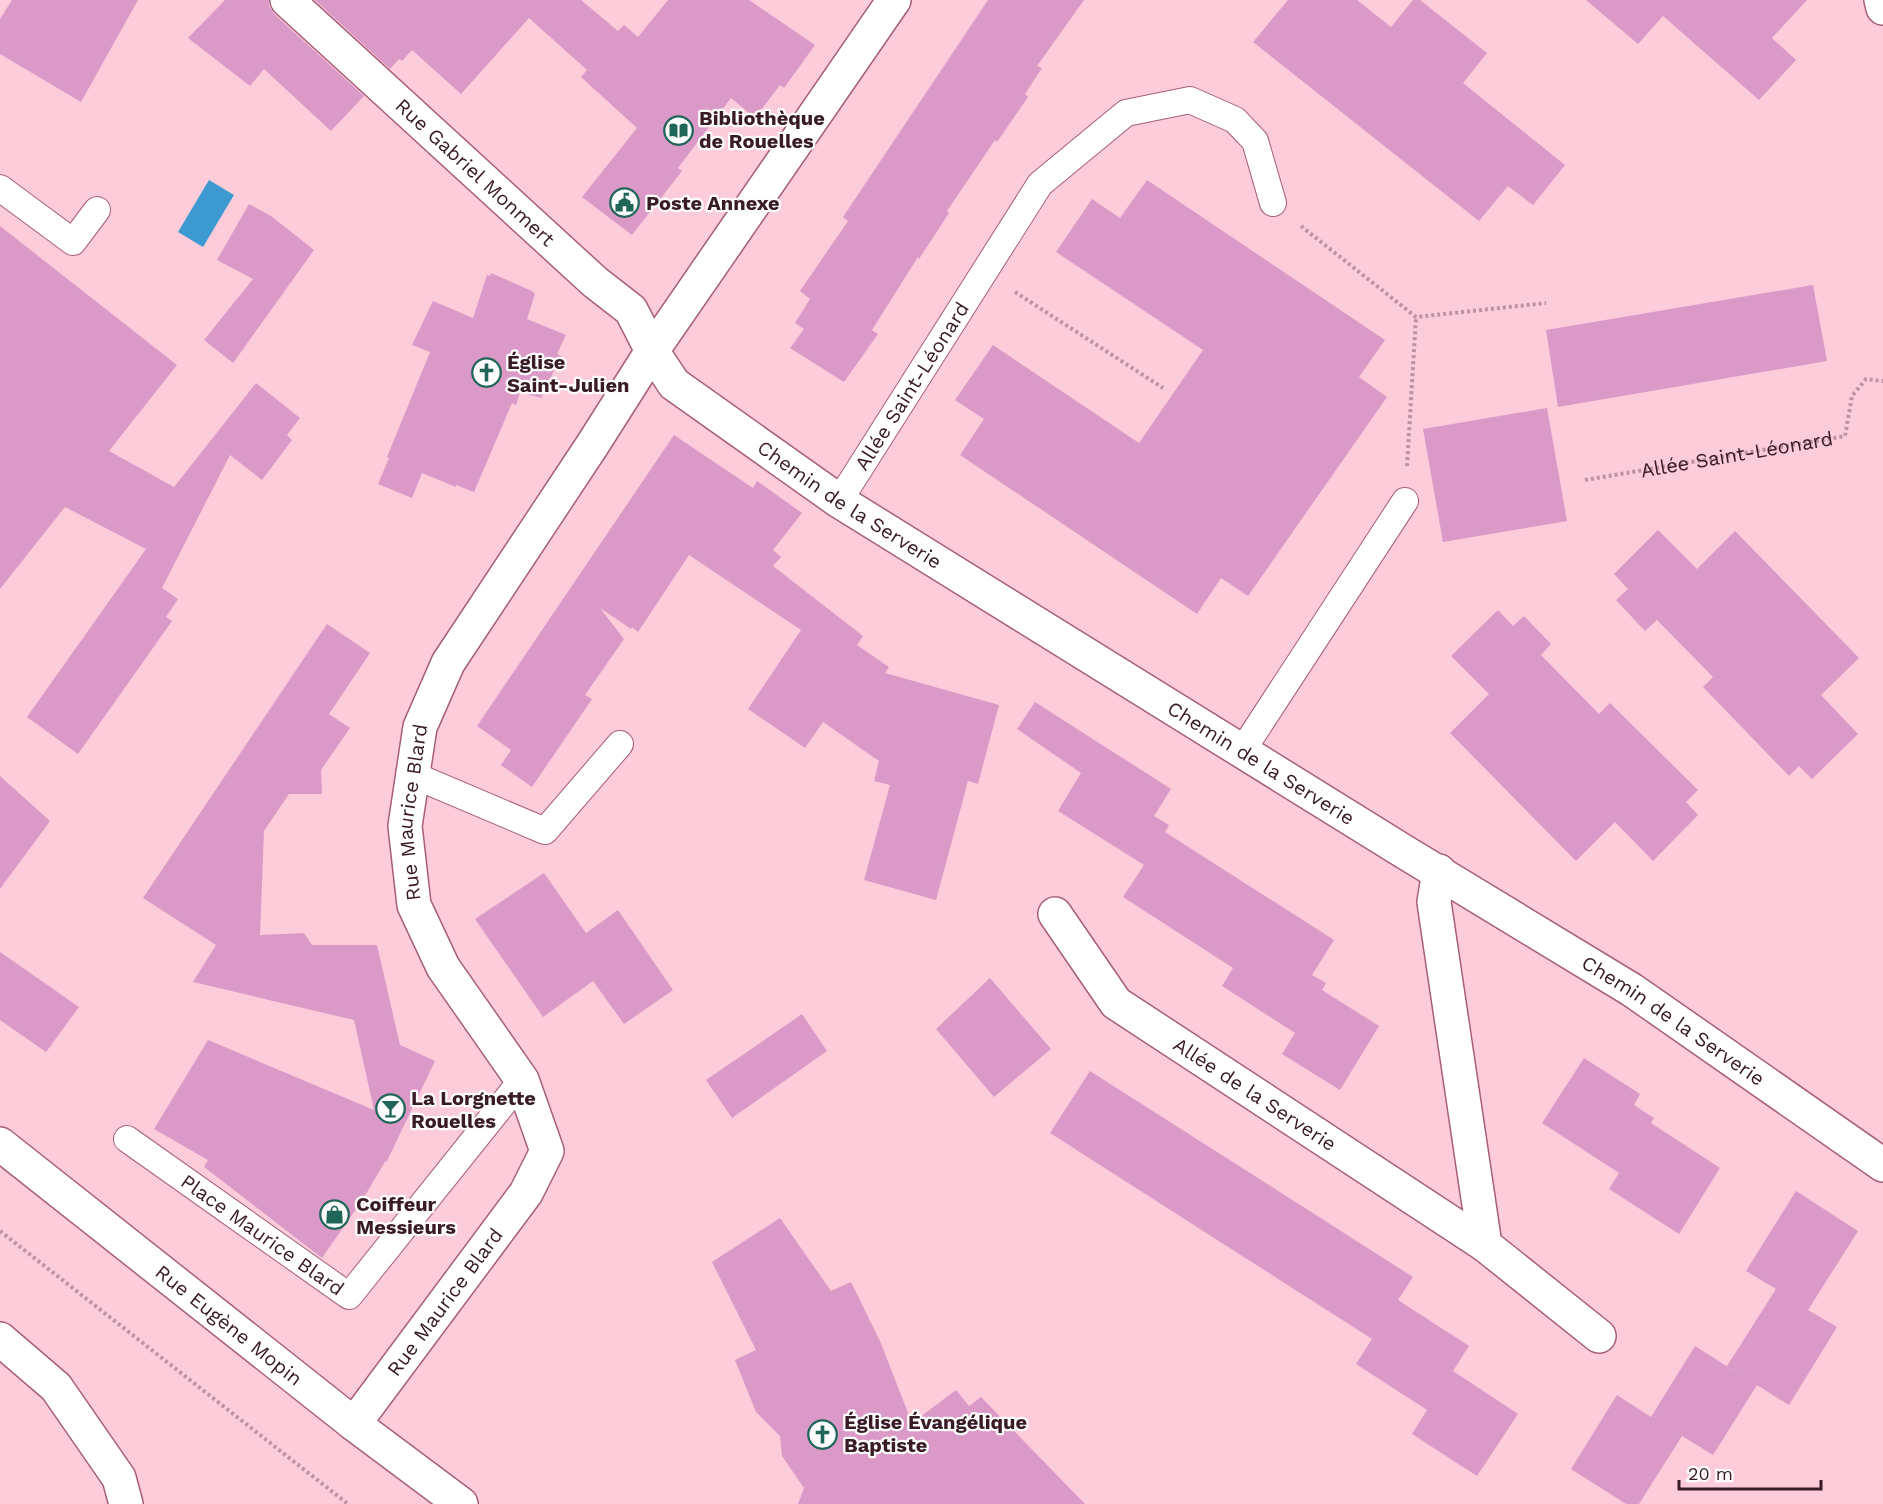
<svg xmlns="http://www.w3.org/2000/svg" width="1883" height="1504" font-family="'Work Sans',sans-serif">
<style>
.water{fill:#3c9ad1}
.building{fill:#da99c7}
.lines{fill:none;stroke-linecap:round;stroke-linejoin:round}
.lane-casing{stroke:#a75f78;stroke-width:28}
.street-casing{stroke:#a75f78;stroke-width:36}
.secondary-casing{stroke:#a75f78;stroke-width:36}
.path{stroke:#be93a1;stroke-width:4;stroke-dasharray:3 3;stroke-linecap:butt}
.lane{stroke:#fff;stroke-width:26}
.street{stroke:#fff;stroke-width:33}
.secondary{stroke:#fff;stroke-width:33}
.labels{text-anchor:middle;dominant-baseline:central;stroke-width:4.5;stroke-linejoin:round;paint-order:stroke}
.poi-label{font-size:20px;font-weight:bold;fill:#381b25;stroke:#fcfcfc;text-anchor:start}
.street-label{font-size:20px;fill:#381b25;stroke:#fcfcfc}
</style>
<rect width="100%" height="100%" fill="#fdccdb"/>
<path class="water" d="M 209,180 L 234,195 L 203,247 L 178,232 Z"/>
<path class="building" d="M 12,0 L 138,0 L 81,102 L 0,54 L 0,19 Z
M 225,0 L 269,0 L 269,6 L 274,14 L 364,96 L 331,131 L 264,69 L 250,86 L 188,38 Z
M 315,0 L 581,0 L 618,31 L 624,25 L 638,37 L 668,0 L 749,0 L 815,45 L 784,88 L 780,85 L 755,118 L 731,98 L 678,168 L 682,171 L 632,235 L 582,197 L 637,128 L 581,77 L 587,70 L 529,18 L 461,94 L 412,50 L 402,61 L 399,59 L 390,69 Z
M 988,0 L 1084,0 L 1037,66 L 1042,68 L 1025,94 L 1028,97 L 997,142 L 995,140 L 947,211 L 949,213 L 919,259 L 918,257 L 872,330 L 878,334 L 844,382 L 790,348 L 804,329 L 795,323 L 810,299 L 800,291 L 848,221 L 843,217 Z
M 1288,0 L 1357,0 L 1391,27 L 1413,0 L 1420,0 L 1487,53 L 1463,83 L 1565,165 L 1533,205 L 1508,186 L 1479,221 L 1253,42 Z
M 1586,0 L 1807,0 L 1772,38 L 1796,60 L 1759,100 L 1663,16 L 1638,44 Z
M 1147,180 L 1385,340 L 1359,377 L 1387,397 L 1248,596 L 1221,578 L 1197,614 L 960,455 L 984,419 L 955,400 L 993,345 L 1139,443 L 1203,350 L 1056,252 L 1092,199 L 1120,218 Z
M 249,204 L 271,216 L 314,250 L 233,363 L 204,340 L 253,279 L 217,260 Z
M 0,226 L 177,365 L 109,451 L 174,487 L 256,383 L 300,418 L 287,435 L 292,440 L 262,480 L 230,455 L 162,588 L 178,599 L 166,617 L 172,621 L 78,754 L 27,717 L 146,549 L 65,507 L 0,589 Z
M 491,273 L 532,291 L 535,294 L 527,319 L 566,335 L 557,354 L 561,356 L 541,398 L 520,392 L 516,405 L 512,403 L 474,492 L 456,485 L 456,487 L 422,473 L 412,498 L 378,484 L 389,458 L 387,457 L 430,352 L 412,345 L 433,301 L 473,318 L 487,275 L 490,276 Z
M 1813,285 L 1827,361 L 1558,407 L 1546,330 Z
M 1547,408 L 1567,521 L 1443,542 L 1423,429 Z
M 674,435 L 753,488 L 757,481 L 802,513 L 773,550 L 781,557 L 773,566 L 863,636 L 857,645 L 889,667 L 885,673 L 999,705 L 978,784 L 968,781 L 936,900 L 864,880 L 890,785 L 874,781 L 879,761 L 823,722 L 805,748 L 748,709 L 801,630 L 689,555 L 638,632 L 632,627 L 631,629 L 600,608 L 624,639 L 585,695 L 592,699 L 532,787 L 501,765 L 511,750 L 477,726 Z
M 1658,530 L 1697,569 L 1735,531 L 1859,658 L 1821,695 L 1858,734 L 1812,779 L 1799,766 L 1789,776 L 1703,687 L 1713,677 L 1657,620 L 1645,631 L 1616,600 L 1628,589 L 1614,574 Z
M 1498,610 L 1513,626 L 1524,616 L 1551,644 L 1541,655 L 1599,714 L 1610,703 L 1698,790 L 1686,802 L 1698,815 L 1653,861 L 1615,822 L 1576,861 L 1450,733 L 1489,694 L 1451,656 Z
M 327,624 L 370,653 L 329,714 L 350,728 L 321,770 L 322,794 L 289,794 L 264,831 L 260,935 L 304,933 L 312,945 L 377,945 L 400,1045 L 435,1061 L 386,1163 L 386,1160 L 363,1199 L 322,1258 L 204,1167 L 208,1160 L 154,1129 L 208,1040 L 374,1110 L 354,1020 L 193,982 L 216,945 L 143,898 Z
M 1035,702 L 1171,789 L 1154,816 L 1169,825 L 1165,832 L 1334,940 L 1312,975 L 1326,983 L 1322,990 L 1379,1026 L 1340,1090 L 1282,1054 L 1295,1033 L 1222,986 L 1233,968 L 1123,897 L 1144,865 L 1058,811 L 1081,773 L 1017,729 Z
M 0,776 L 50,821 L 0,889 Z
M 544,873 L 586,933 L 618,910 L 673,990 L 624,1024 L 593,981 L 543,1017 L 475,919 Z
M 0,952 L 79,1007 L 46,1052 L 0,1020 Z
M 990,978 L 1051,1049 L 994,1097 L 936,1029 Z
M 802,1014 L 827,1051 L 732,1118 L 706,1080 Z
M 1584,1058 L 1640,1094 L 1634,1105 L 1654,1118 L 1651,1123 L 1720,1168 L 1679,1234 L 1609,1189 L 1619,1173 L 1542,1123 Z
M 1090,1071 L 1413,1277 L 1398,1300 L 1469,1346 L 1453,1371 L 1518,1414 L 1477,1476 L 1412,1434 L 1427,1410 L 1356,1364 L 1372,1339 L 1050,1133 Z
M 1796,1191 L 1858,1231 L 1808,1310 L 1837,1327 L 1789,1405 L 1757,1385 L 1713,1455 L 1682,1436 L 1639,1504 L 1626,1504 L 1571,1469 L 1617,1395 L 1651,1417 L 1695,1346 L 1739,1374 L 1727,1366 L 1776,1289 L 1746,1271 Z
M 780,1218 L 831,1291 L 851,1282 L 880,1341 L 912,1423 L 956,1390 L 969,1406 L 981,1397 L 1085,1504 L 798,1504 L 804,1488 L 782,1456 L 780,1436 L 756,1412 L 735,1360 L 756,1350 L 712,1262 Z"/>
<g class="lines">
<defs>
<g id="lane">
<path d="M 0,188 L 73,242 L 97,210"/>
<path id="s2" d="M 839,501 L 1040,184 L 1126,113 L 1190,100 L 1235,120 L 1255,141 L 1273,203"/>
<path d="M 1242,751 L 1405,501"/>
<path d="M 413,775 L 545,831 L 620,744"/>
<path id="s3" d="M 127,1139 L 349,1296 L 522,1080"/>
</g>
<g id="street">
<path id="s4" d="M 287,0 L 595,282 L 631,310 L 652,351 L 674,384 L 839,501 L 1403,851 L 1632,990 L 1883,1165"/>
<path d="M 1881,0 L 1883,8"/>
<path d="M 1439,871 L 1434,902 L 1485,1245 L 1599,1336"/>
<path id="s5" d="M 1055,914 L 1116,1003 L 1485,1245"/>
<path d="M 0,1339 L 56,1387 L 119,1478 L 126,1504"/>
</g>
<g id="secondary">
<path id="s6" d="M 0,1144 L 354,1424 L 461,1504"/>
<path id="s7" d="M 354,1424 L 526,1193 L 547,1151 L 522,1080 L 443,967 L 414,905 L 405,826 L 420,727 L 448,663 L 593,444 L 652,351 L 894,0"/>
</g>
</defs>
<use href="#lane" class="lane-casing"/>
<use href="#street" class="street-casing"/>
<use href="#secondary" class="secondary-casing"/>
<g class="path">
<path d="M 1301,226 L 1416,317 L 1546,303"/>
<path d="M 1015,292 L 1163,388"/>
<path d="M 1407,466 L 1416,317"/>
<path id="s1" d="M 1585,480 L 1845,436 L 1852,396 L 1866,379 L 1883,381"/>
<path d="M 0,1231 L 348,1504"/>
</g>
<use href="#lane" class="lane"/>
<use href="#street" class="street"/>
<use href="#secondary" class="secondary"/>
</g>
<defs>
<symbol id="library-ring" viewBox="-11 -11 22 22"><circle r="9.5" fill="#fcfcfc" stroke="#1f6558" stroke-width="1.5"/><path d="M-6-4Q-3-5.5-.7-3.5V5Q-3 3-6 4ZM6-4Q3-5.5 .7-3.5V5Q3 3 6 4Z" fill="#1f6558"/></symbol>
<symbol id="civic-ring" viewBox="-11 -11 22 22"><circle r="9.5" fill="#fcfcfc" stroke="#1f6558" stroke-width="1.5"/><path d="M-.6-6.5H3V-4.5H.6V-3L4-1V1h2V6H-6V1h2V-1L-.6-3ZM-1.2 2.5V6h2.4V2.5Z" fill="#1f6558"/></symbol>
<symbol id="church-ring" viewBox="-11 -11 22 22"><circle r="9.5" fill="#fcfcfc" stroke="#1f6558" stroke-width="1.5"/><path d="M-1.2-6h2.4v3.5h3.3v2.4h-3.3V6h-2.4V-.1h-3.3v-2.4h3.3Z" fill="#1f6558"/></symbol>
<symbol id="bar-ring" viewBox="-11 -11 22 22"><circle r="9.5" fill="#fcfcfc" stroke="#1f6558" stroke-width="1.5"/><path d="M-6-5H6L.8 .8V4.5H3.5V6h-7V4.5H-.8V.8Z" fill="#1f6558"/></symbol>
<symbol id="shop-ring" viewBox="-11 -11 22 22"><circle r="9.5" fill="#fcfcfc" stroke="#1f6558" stroke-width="1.5"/><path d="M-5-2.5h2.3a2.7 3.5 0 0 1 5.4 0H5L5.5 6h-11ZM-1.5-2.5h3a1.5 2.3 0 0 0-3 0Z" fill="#1f6558"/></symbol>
</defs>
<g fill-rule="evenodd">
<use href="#library-ring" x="662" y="114" width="33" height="33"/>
<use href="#civic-ring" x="608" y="186" width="33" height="33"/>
<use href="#church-ring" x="470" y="356" width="33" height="33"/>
<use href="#bar-ring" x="374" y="1092" width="33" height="33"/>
<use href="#shop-ring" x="318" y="1198" width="33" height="33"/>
<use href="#church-ring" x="806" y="1418" width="33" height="33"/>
</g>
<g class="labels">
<g class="poi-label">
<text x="699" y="118">Bibliothèque<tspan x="699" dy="23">de Rouelles</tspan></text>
<text x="646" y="203">Poste Annexe</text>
<text x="507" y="362">Église<tspan x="507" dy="23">Saint-Julien</tspan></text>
<text x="411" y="1098">La Lorgnette<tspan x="411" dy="23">Rouelles</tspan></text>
<text x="356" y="1204">Coiffeur<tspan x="356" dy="23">Messieurs</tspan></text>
<text x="844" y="1422">Église Évangélique<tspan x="844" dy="23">Baptiste</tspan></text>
</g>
<g class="street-label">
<text stroke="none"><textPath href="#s4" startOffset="255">Rue Gabriel Monmert</textPath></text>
<text stroke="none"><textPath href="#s2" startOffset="136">Allée Saint-Léonard</textPath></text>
<text stroke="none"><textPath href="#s1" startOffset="154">Allée Saint-Léonard</textPath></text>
<text stroke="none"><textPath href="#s4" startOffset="762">Chemin de la Serverie</textPath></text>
<text stroke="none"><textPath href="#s4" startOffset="1248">Chemin de la Serverie</textPath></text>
<text stroke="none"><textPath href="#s7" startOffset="710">Rue Maurice Blard</textPath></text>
<text stroke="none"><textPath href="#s4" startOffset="1734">Chemin de la Serverie</textPath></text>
<text stroke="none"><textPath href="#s5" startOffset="274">Allée de la Serverie</textPath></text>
<text stroke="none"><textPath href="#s3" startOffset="166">Place Maurice Blard</textPath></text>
<text stroke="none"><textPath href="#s7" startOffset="152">Rue Maurice Blard</textPath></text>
<text stroke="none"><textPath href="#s6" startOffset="292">Rue Eugène Mopin</textPath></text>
</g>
</g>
<path d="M1679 1480v9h142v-9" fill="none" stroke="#381b25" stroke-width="3"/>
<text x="1688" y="1480" font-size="18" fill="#381b25" stroke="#fcfcfc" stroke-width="4.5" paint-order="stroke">20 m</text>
</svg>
